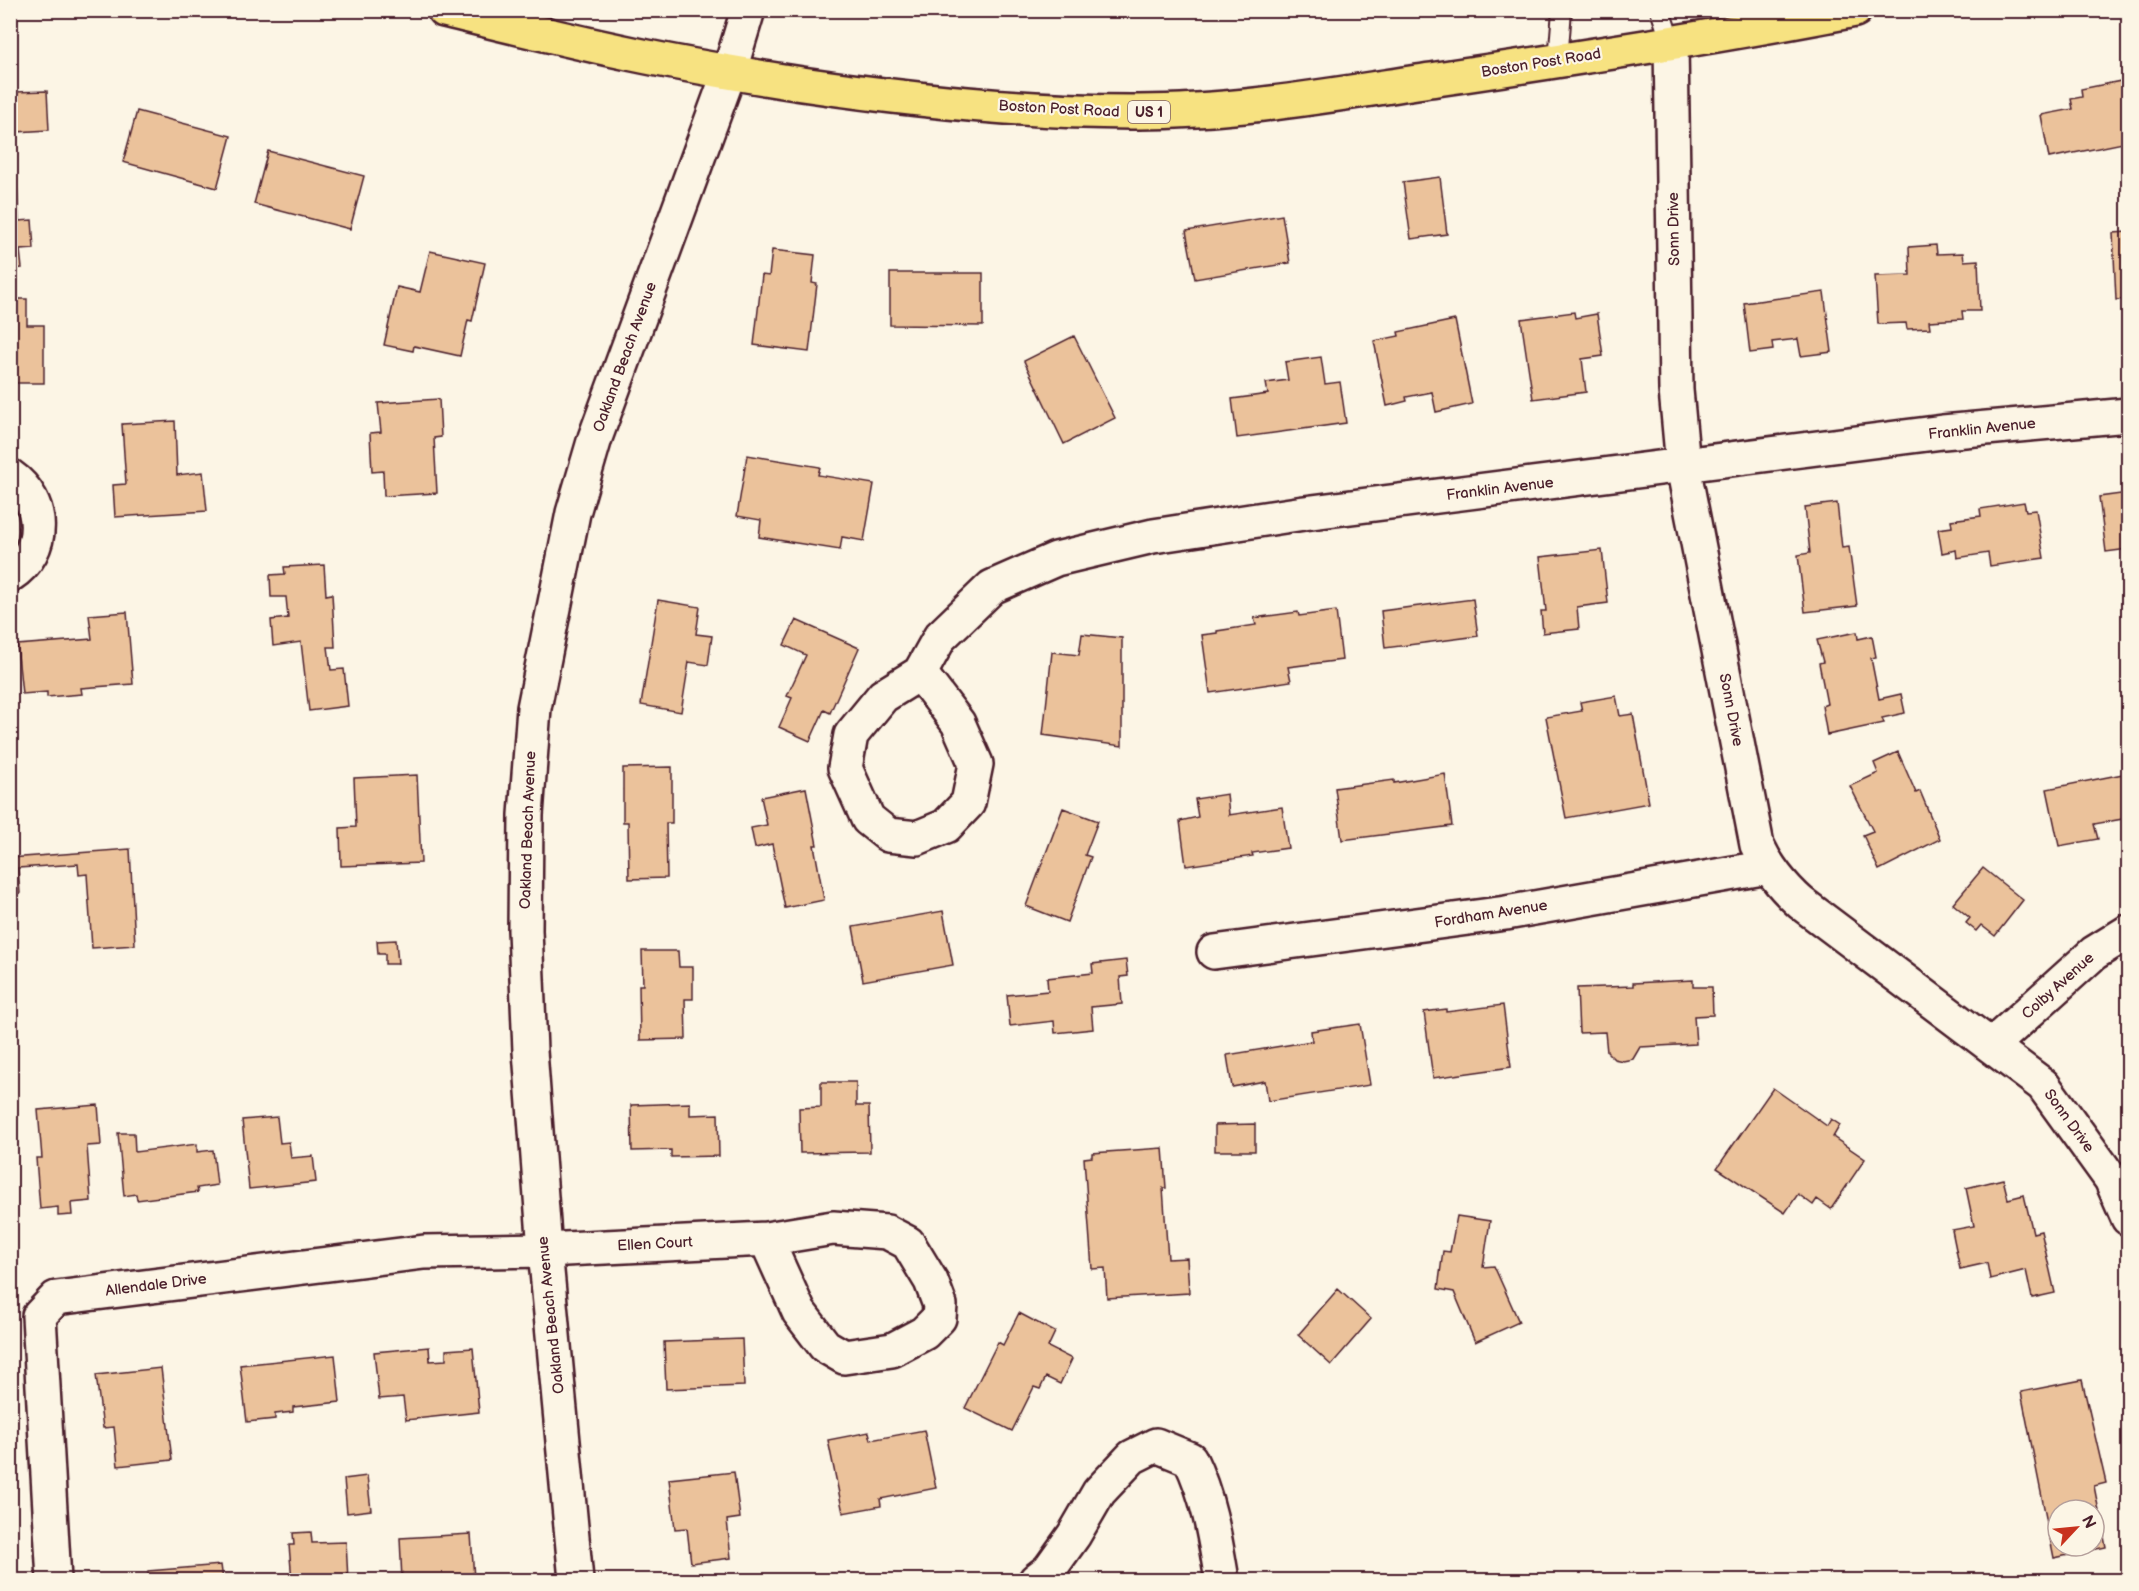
<svg xmlns="http://www.w3.org/2000/svg" width="2139" height="1591" font-family="'Balsamiq Sans',sans-serif">
<style>
.building{fill:#ebc29b;stroke:#4a1f2b;stroke-width:1.5;fill-rule:evenodd}
.lines{fill:none;stroke-linecap:round;stroke-linejoin:round}
.service-casing{stroke:#4a1f2b;stroke-width:22}
.minor-casing{stroke:#4a1f2b;stroke-width:38}
.tertiary-casing{stroke:#4a1f2b;stroke-width:38}
.primary-casing{stroke:#4a1f2b;stroke-width:38}
.service{stroke:#fcf5e5;stroke-width:18}
.minor{stroke:#fcf5e5;stroke-width:33}
.tertiary{stroke:#fcf5e5;stroke-width:33}
.primary{stroke:#f7e281;stroke-width:33}
.labels{text-anchor:middle;dominant-baseline:central;stroke-width:4.5;stroke-linejoin:round;paint-order:stroke}
.shield{fill:#fcf5e5;stroke:#7f5f63;stroke-width:1.5}
.shield-label{font-size:14px;font-weight:bold;fill:#4a1f2b}
.street-label{font-size:15px;fill:#4a1f2b;stroke:#fcf5e5}
</style>
<rect width="100%" height="100%" fill="#fcf5e5"/>
<filter id="ink" filterUnits="userSpaceOnUse"><feTurbulence type="fractalNoise" baseFrequency=".0167" numOctaves="2"/><feDisplacementMap in="SourceGraphic" scale="12" xChannelSelector="R" yChannelSelector="G"/><feConvolveMatrix kernelMatrix="1 2 1 2 8 2 1 2 1" color-interpolation-filters="sRGB"/></filter>
<g filter="url(#ink)">
<path class="building" d="M 10,78 L 14,78 L 14,92 L 47,91 L 49,130 L 16,132 L 16,137 L 10,137 Z
M 2121,81 L 2128,117 L 2128,142 L 2049,158 L 2041,115 L 2073,109 L 2071,99 L 2082,97 L 2081,89 Z
M 137,111 L 231,136 L 217,188 L 123,162 Z
M 268,151 L 364,176 L 350,229 L 254,204 Z
M 1440,177 L 1447,234 L 1411,239 L 1403,182 Z
M 10,183 L 17,183 L 19,221 L 32,220 L 34,249 L 20,250 L 22,268 L 10,269 Z
M 1282,215 L 1290,263 L 1195,279 L 1186,231 Z
M 2128,232 L 2128,299 L 2116,300 L 2113,233 Z
M 1936,245 L 1937,254 L 1963,253 L 1964,261 L 1978,260 L 1980,311 L 1962,311 L 1963,319 L 1929,321 L 1930,328 L 1907,329 L 1906,323 L 1878,324 L 1875,276 L 1910,275 L 1909,247 Z
M 772,250 L 815,255 L 812,283 L 817,284 L 809,352 L 754,345 L 762,275 L 769,276 Z
M 430,251 L 485,263 L 472,321 L 468,320 L 460,356 L 414,346 L 413,351 L 384,345 L 397,287 L 420,292 Z
M 890,273 L 983,273 L 983,326 L 890,325 Z
M 1824,292 L 1832,352 L 1801,356 L 1798,339 L 1772,342 L 1773,350 L 1750,353 L 1744,303 Z
M 10,299 L 27,299 L 27,325 L 44,325 L 44,383 L 10,383 Z
M 1574,312 L 1575,318 L 1597,314 L 1603,356 L 1582,359 L 1586,392 L 1533,399 L 1521,319 Z
M 1455,320 L 1472,404 L 1436,412 L 1432,392 L 1406,397 L 1407,401 L 1387,406 L 1374,341 L 1399,336 L 1398,332 Z
M 1074,336 L 1115,418 L 1064,444 L 1024,361 Z
M 1321,357 L 1325,384 L 1340,382 L 1346,423 L 1237,438 L 1232,399 L 1268,394 L 1266,383 L 1288,380 L 1285,362 Z
M 439,399 L 441,437 L 434,438 L 437,493 L 384,496 L 383,471 L 372,472 L 370,433 L 381,432 L 378,403 Z
M 175,421 L 177,475 L 203,472 L 207,511 L 115,517 L 113,485 L 126,484 L 122,424 Z
M 747,455 L 820,467 L 818,475 L 874,484 L 864,541 L 842,537 L 840,550 L 759,537 L 761,520 L 737,516 Z
M 2128,493 L 2128,549 L 2106,552 L 2099,497 Z
M 2024,502 L 2026,511 L 2036,510 L 2044,558 L 1990,566 L 1988,553 L 1957,558 L 1956,550 L 1942,553 L 1938,529 L 1952,527 L 1951,520 L 1981,516 L 1980,509 Z
M 1837,503 L 1842,548 L 1849,547 L 1857,606 L 1805,612 L 1798,555 L 1810,553 L 1805,507 Z
M 1602,550 L 1608,603 L 1577,607 L 1579,629 L 1543,633 L 1541,611 L 1546,611 L 1540,557 Z
M 324,565 L 326,595 L 332,594 L 335,647 L 328,647 L 331,670 L 344,669 L 348,706 L 309,711 L 301,642 L 273,646 L 271,620 L 288,618 L 286,597 L 271,597 L 270,575 L 285,574 L 284,567 Z
M 1473,599 L 1478,636 L 1385,648 L 1381,611 Z
M 658,600 L 700,607 L 696,634 L 712,636 L 708,665 L 689,662 L 681,712 L 641,705 Z
M 1336,611 L 1342,660 L 1288,667 L 1291,681 L 1210,693 L 1202,635 L 1217,633 L 1217,631 L 1256,625 L 1254,618 L 1298,612 L 1299,616 Z
M 127,612 L 133,684 L 81,688 L 82,694 L 47,697 L 47,692 L 22,694 L 17,645 L 92,639 L 89,615 Z
M 796,620 L 859,648 L 830,713 L 824,710 L 810,741 L 779,727 L 792,698 L 787,696 L 806,655 L 784,645 Z
M 1857,632 L 1858,639 L 1872,636 L 1876,657 L 1871,658 L 1879,699 L 1901,694 L 1905,713 L 1882,718 L 1884,723 L 1827,735 L 1822,706 L 1827,704 L 1819,663 L 1823,662 L 1817,640 Z
M 1082,634 L 1122,638 L 1122,746 L 1043,735 L 1052,652 L 1079,655 Z
M 1616,696 L 1620,716 L 1633,714 L 1649,803 L 1566,818 L 1546,717 L 1582,711 L 1580,702 Z
M 1898,752 L 1916,793 L 1920,791 L 1940,839 L 1879,870 L 1863,835 L 1873,831 L 1850,786 L 1878,773 L 1874,763 Z
M 672,767 L 672,823 L 666,823 L 667,878 L 629,879 L 628,822 L 623,822 L 623,768 Z
M 2128,773 L 2128,818 L 2094,824 L 2098,839 L 2059,846 L 2047,789 Z
M 1445,774 L 1452,826 L 1342,840 L 1335,788 L 1394,780 L 1394,783 Z
M 417,775 L 421,863 L 341,866 L 340,828 L 356,827 L 354,778 Z
M 806,788 L 817,845 L 814,845 L 824,900 L 785,908 L 772,844 L 755,848 L 751,828 L 767,825 L 761,797 Z
M 1227,794 L 1229,815 L 1282,807 L 1288,848 L 1252,853 L 1253,856 L 1186,866 L 1180,821 L 1198,817 L 1195,799 Z
M 1063,808 L 1098,821 L 1085,855 L 1091,857 L 1067,922 L 1026,906 Z
M 130,849 L 135,945 L 92,948 L 87,874 L 79,875 L 78,864 L 18,868 L 20,893 L 10,894 L 10,858 Z
M 1983,868 L 2023,900 L 1995,936 L 1981,925 L 1976,931 L 1966,923 L 1970,918 L 1953,904 Z
M 943,911 L 953,965 L 863,981 L 853,927 Z
M 396,940 L 398,964 L 385,964 L 385,954 L 378,954 L 377,941 Z
M 642,951 L 678,951 L 679,967 L 693,967 L 693,999 L 685,999 L 686,1039 L 640,1040 L 639,985 L 643,985 Z
M 1126,960 L 1128,976 L 1120,977 L 1122,1004 L 1091,1007 L 1093,1029 L 1055,1033 L 1054,1021 L 1010,1026 L 1007,995 L 1048,991 L 1047,978 L 1093,973 L 1092,964 Z
M 1693,980 L 1693,987 L 1712,987 L 1713,1015 L 1694,1016 L 1696,1044 L 1640,1047 L 1633,1059 L 1623,1061 L 1614,1059 L 1607,1052 L 1605,1032 L 1579,1033 L 1577,988 L 1633,986 L 1633,983 Z
M 1503,1005 L 1511,1067 L 1433,1078 L 1424,1012 L 1446,1009 L 1446,1012 Z
M 1360,1024 L 1370,1085 L 1268,1101 L 1265,1081 L 1232,1087 L 1227,1055 L 1312,1041 L 1311,1031 Z
M 821,1082 L 856,1082 L 856,1106 L 869,1106 L 870,1152 L 800,1153 L 799,1108 L 821,1107 Z
M 1773,1088 L 1827,1126 L 1831,1119 L 1840,1125 L 1833,1137 L 1865,1159 L 1831,1209 L 1817,1199 L 1813,1205 L 1798,1194 L 1785,1213 L 1717,1168 Z
M 690,1103 L 690,1115 L 718,1114 L 719,1156 L 671,1157 L 671,1150 L 632,1151 L 631,1105 Z
M 98,1105 L 101,1145 L 87,1146 L 91,1201 L 71,1203 L 72,1215 L 58,1216 L 58,1207 L 40,1209 L 36,1158 L 42,1158 L 38,1110 Z
M 277,1117 L 280,1143 L 289,1142 L 291,1158 L 313,1156 L 316,1182 L 249,1189 L 242,1120 Z
M 1255,1124 L 1255,1151 L 1215,1151 L 1215,1125 Z
M 118,1133 L 134,1133 L 135,1152 L 197,1144 L 197,1152 L 213,1150 L 217,1185 L 197,1188 L 198,1192 L 137,1200 L 136,1194 L 124,1196 Z
M 1163,1148 L 1166,1188 L 1163,1188 L 1168,1259 L 1187,1258 L 1189,1293 L 1107,1298 L 1105,1268 L 1092,1269 L 1084,1158 L 1092,1157 L 1092,1153 Z
M 2003,1179 L 2008,1199 L 2024,1195 L 2033,1233 L 2041,1231 L 2055,1293 L 2032,1298 L 2026,1270 L 1990,1279 L 1987,1263 L 1960,1269 L 1952,1230 L 1974,1226 L 1966,1188 Z
M 1457,1216 L 1490,1221 L 1483,1267 L 1494,1266 L 1519,1322 L 1475,1342 L 1454,1292 L 1438,1289 L 1443,1251 L 1450,1252 Z
M 1338,1289 L 1371,1319 L 1331,1365 L 1298,1335 Z
M 1019,1313 L 1055,1332 L 1048,1347 L 1072,1359 L 1060,1384 L 1046,1377 L 1040,1389 L 1034,1387 L 1012,1431 L 965,1408 L 998,1342 L 1003,1345 Z
M 742,1339 L 744,1386 L 666,1389 L 664,1342 Z
M 429,1347 L 430,1361 L 446,1360 L 446,1350 L 473,1348 L 479,1412 L 406,1420 L 403,1397 L 379,1399 L 374,1352 Z
M 335,1355 L 340,1402 L 293,1407 L 293,1412 L 275,1414 L 275,1419 L 247,1422 L 240,1365 Z
M 161,1368 L 172,1460 L 118,1466 L 114,1427 L 103,1428 L 96,1375 Z
M 2082,1380 L 2106,1483 L 2094,1486 L 2106,1547 L 2054,1558 L 2021,1392 ZM 2058,1510 L 2094,1510 L 2094,1546 L 2058,1546 Z
M 924,1430 L 936,1488 L 880,1499 L 881,1506 L 843,1513 L 828,1440 L 869,1432 L 871,1440 Z
M 734,1472 L 740,1518 L 727,1520 L 731,1558 L 691,1563 L 687,1528 L 675,1529 L 669,1479 Z
M 367,1476 L 371,1510 L 347,1513 L 344,1479 Z
M 311,1532 L 312,1543 L 346,1542 L 348,1580 L 292,1580 L 289,1545 L 294,1545 L 293,1533 Z
M 471,1534 L 474,1579 L 402,1580 L 400,1538 Z
M 221,1565 L 223,1580 L 148,1580 L 148,1571 Z"/>
<g class="lines">
<defs>
<path id="service" d="M 1660,10 L 1671,43
M 1558,61 L 1562,10"/>
<path id="minor" d="M 1671,43 L 1676,390 L 1683,466 L 1757,845 C 1768,869 1782,886 1801,903 L 2043,1085 L 2111,1179 L 2128,1218
M 10,476 C 46,501 47,551 10,575
M 920,673 L 940,637 L 992,587 L 1056,559 L 1153,536 L 1304,513 L 1943,432 L 2128,415
M 920,673 L 958,723 L 976,764 L 968,803 L 946,826 L 917,838 L 888,835 L 868,819 L 845,768 L 851,735 L 883,696 Z
M 1214,952 L 1506,913 L 1768,867
M 1992,1045 L 2094,953 L 2128,932
M 833,1228 L 887,1232 L 908,1243 L 931,1281 L 940,1305 L 939,1318 L 924,1333 L 892,1350 L 844,1357 L 825,1346 L 799,1312 L 766,1239 Z
M 54,1580 L 39,1316 L 56,1298 L 424,1252 L 545,1250 L 766,1239
M 1036,1580 L 1049,1570 L 1074,1535 L 1099,1492 L 1132,1457 L 1156,1445 L 1190,1459 C 1209,1498 1215,1538 1222,1580"/>
<path id="tertiary" d="M 576,1580 L 545,1250 L 530,1051 L 525,930 L 526,815 L 534,708 L 573,513 L 595,438 L 729,73 L 748,10"/>
<path id="primary" d="M 444,10 C 507,25 569,41 633,54 C 689,66 745,75 802,84 C 911,100 1021,112 1131,112 C 1234,113 1336,94 1437,79 C 1577,58 1716,37 1855,10"/>
</defs>
<use href="#service" class="service-casing"/>
<use href="#minor" class="minor-casing"/>
<use href="#tertiary" class="tertiary-casing"/>
<use href="#primary" class="primary-casing"/>
<use href="#service" class="service"/>
<use href="#minor" class="minor"/>
<use href="#tertiary" class="tertiary"/>
<use href="#primary" class="primary"/>
</g>
</g>
<g class="labels">
<rect class="shield" x="1128" y="101" width="42" height="22" rx="4.5"/>
<g class="shield-label">
<text x="1149" y="112">US 1</text>
</g>
<g class="street-label">
<text transform="translate(1541 63) rotate(-9)">Boston Post Road</text>
<text transform="translate(1059 109) rotate(3)">Boston Post Road</text>
<text transform="translate(1674 229) rotate(-91)">Sonn Drive</text>
<text transform="translate(625 357) rotate(-70)">Oakland Beach Avenue</text>
<text transform="translate(1982 429) rotate(-6)">Franklin Avenue</text>
<text transform="translate(1500 489) rotate(-7)">Franklin Avenue</text>
<text transform="translate(1731 710) rotate(79)">Sonn Drive</text>
<text transform="translate(528 830) rotate(-88)">Oakland Beach Avenue</text>
<text transform="translate(1491 914) rotate(-9)">Fordham Avenue</text>
<text transform="translate(2058 986) rotate(-42)">Colby Avenue</text>
<text transform="translate(2069 1121) rotate(54)">Sonn Drive</text>
<text transform="translate(655 1244) rotate(-3)">Ellen Court</text>
<text transform="translate(156 1285) rotate(-7)">Allendale Drive</text>
<text transform="translate(551 1315) rotate(-96)">Oakland Beach Avenue</text>
</g>
</g>
<rect width="2139" height="1591" fill="none" stroke="#fcf5e5" stroke-width="36"/>
<rect x="18" y="18" width="2103" height="1555" fill="none" stroke="#4a1f2b" stroke-width="2" filter="url(#ink)"/>
<g transform="translate(2076 1528) rotate(64)"><circle r="28" fill="#fcf5e5" stroke="#b59f9b" stroke-width="1.5"/>
<path d="M0-4.5L10 22L0 15L-10 22Z" fill="#c8321e"/>
<text y="-9" font-size="16" font-weight="bold" text-anchor="middle" fill="#4a1f2b">N</text>
</g>
</svg>
